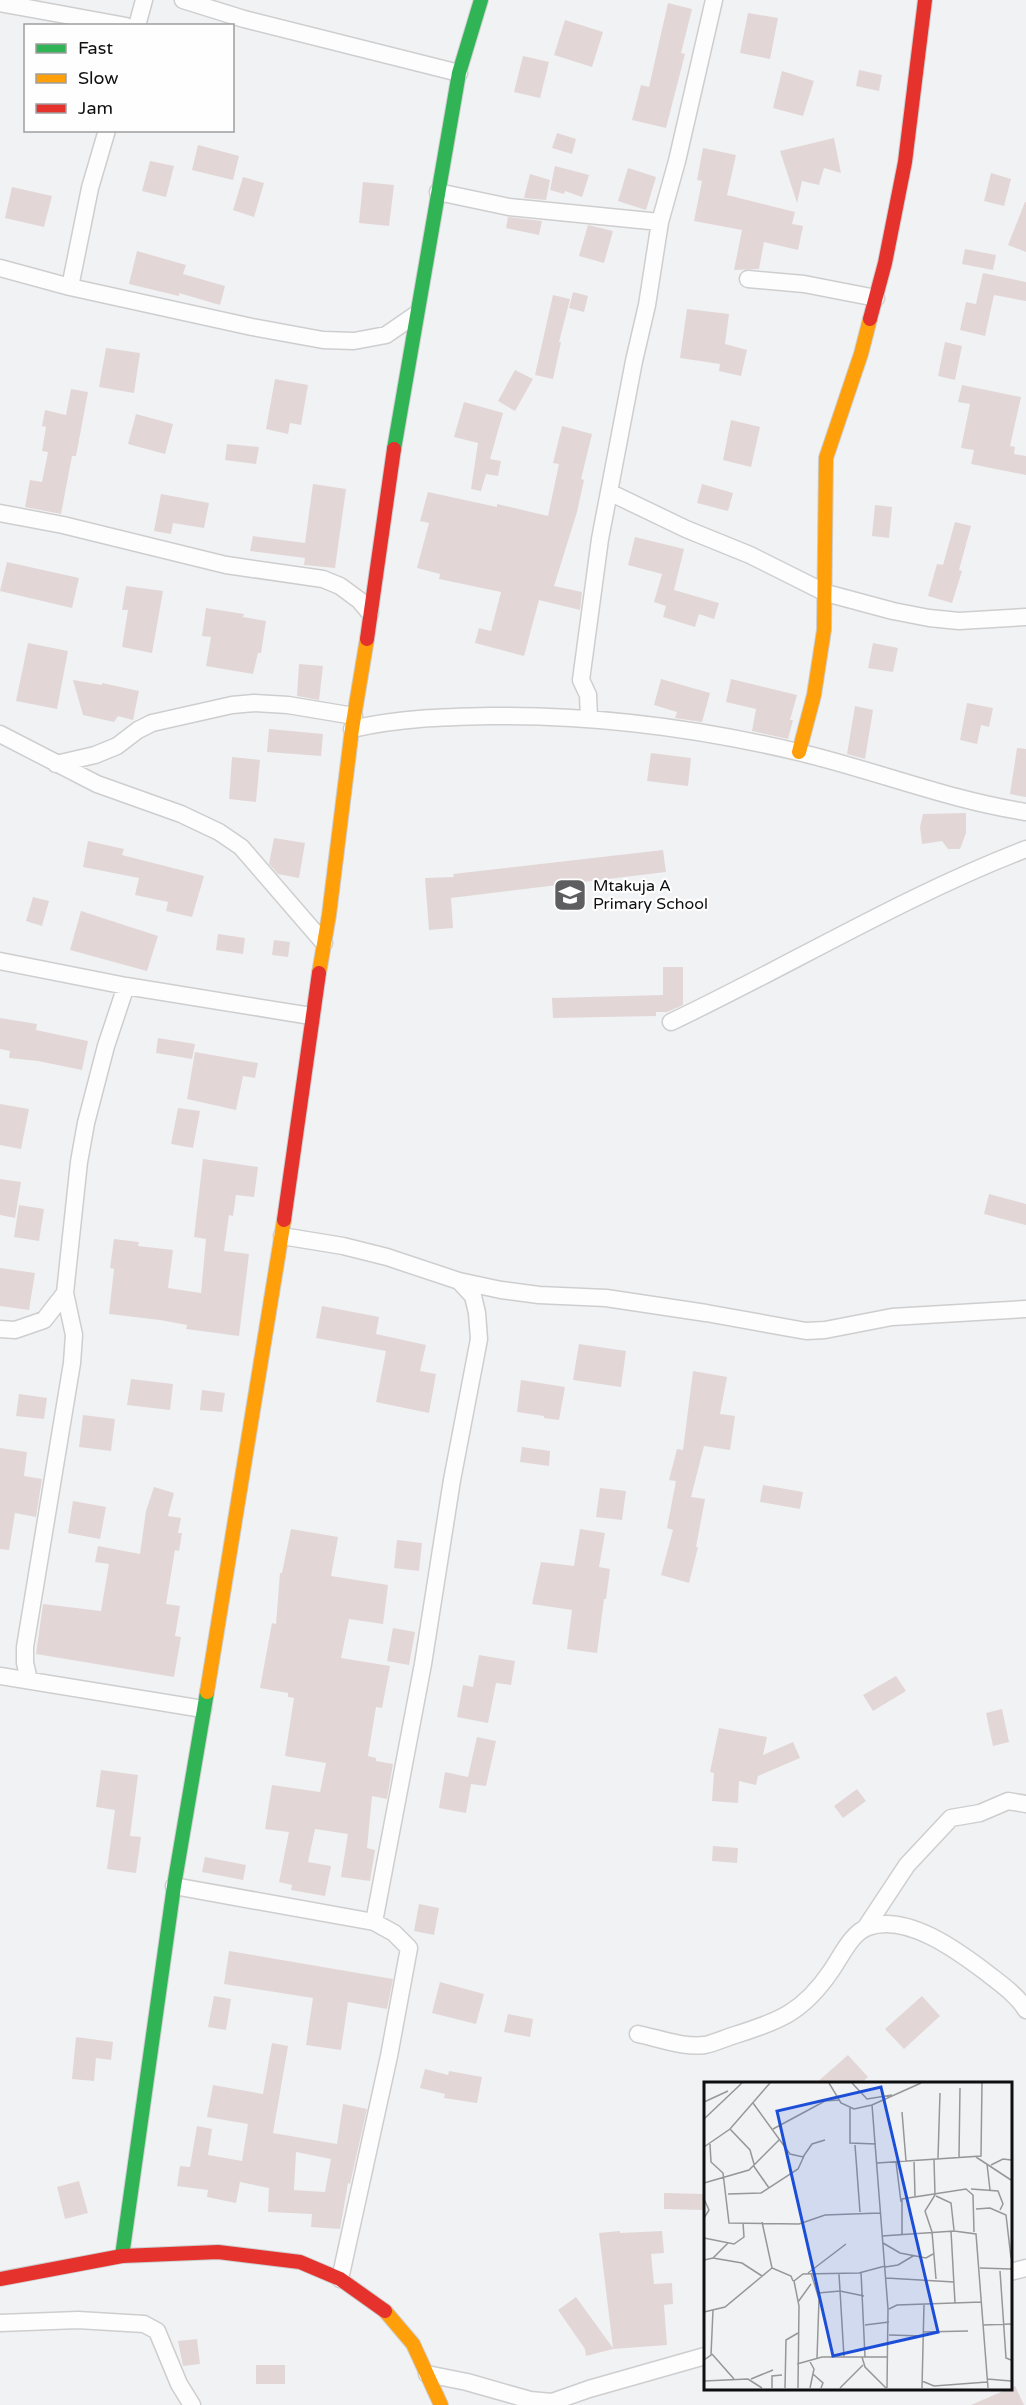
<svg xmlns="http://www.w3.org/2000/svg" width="1026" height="2405" font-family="'Varela Round',sans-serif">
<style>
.building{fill:#e2d7d6;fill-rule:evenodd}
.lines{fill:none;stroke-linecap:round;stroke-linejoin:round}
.street-casing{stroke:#cececf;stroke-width:19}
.fast-casing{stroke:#cececf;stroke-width:16}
.slow-casing{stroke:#cececf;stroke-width:16}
.jam-casing{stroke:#cececf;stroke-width:16}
.street{stroke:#fdfdfd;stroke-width:16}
.fast{stroke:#30b455;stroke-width:14}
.slow{stroke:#ff9f0a;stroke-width:14}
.jam{stroke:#e5322d;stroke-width:14}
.labels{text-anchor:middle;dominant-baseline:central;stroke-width:4.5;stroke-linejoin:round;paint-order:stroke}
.poi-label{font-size:16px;fill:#0f0f10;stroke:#fefefe;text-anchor:start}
.inset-road{fill:none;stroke:#979799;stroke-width:1.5}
.view{fill:#1d4ed8;fill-opacity:0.15;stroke:#1d4ed8;stroke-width:3}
.inset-edge{fill:none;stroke:#0f0f10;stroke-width:3}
</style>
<rect width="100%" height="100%" fill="#f1f2f4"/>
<path class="building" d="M 668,3 L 692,9 L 681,53 L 685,54 L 666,128 L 632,120 L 641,85 L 649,87 Z
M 748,13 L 778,18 L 770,59 L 740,53 Z
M 565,20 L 603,32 L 592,67 L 554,55 Z
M 523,56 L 549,62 L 540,98 L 514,92 Z
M 859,70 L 882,75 L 879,91 L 856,86 Z
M 782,71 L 814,81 L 803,116 L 773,108 Z
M 557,133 L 576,139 L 572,154 L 552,148 Z
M 834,138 L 841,173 L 824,168 L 819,185 L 802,181 L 797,203 L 780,151 Z
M 198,145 L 239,156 L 233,180 L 192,170 Z
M 703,148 L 736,155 L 727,195 L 795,212 L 792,224 L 803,226 L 798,250 L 764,242 L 759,269 L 734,270 L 742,230 L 694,221 L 702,181 L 697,180 Z
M 150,161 L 174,166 L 166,197 L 142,191 Z
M 555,166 L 589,175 L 582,197 L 565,191 L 564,194 L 550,190 Z
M 628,168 L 656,177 L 646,210 L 618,201 Z
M 991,173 L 1011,179 L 1004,206 L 984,201 Z
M 530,174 L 550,180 L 546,200 L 524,198 Z
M 243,177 L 264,183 L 254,217 L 233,210 Z
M 363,182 L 394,185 L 389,226 L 359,223 Z
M 12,187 L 52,196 L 44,227 L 5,218 Z
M 1025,202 L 1026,202 L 1026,252 L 1008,245 Z
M 508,217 L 542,221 L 539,235 L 506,228 Z
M 588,225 L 613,231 L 604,263 L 579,256 Z
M 965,249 L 996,255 L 993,270 L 962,264 Z
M 137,251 L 186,265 L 183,274 L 225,286 L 220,305 L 179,293 L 179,296 L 129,284 Z
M 983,273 L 1026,282 L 1026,301 L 994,295 L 985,336 L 960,330 L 966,302 L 976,304 Z
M 573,292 L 588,296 L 584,312 L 569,308 Z
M 553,295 L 570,299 L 559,342 L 561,342 L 553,379 L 535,375 Z
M 687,309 L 729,314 L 725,344 L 747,350 L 741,376 L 719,371 L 720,364 L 680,358 Z
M 945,342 L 962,346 L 955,380 L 938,376 Z
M 106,348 L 140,353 L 134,393 L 99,387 Z
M 515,370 L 533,379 L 515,411 L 498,401 Z
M 275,379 L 308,385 L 301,425 L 290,423 L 288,434 L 266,429 Z
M 962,385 L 1021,397 L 1010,446 L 1015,447 L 1014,454 L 1026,456 L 1026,475 L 971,464 L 974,450 L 961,448 L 970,404 L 958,402 Z
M 71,389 L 88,392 L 76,456 L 72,456 L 61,514 L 25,507 L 30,480 L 42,482 L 48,452 L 42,451 L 46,427 L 42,426 L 45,410 L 66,415 Z
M 464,402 L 503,413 L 490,459 L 501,461 L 498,476 L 486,474 L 481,491 L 471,489 L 478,443 L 454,437 Z
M 136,414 L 173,424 L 165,454 L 128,444 Z
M 731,420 L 760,427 L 751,467 L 723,460 Z
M 562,426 L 592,434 L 581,479 L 584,480 L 577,512 L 554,586 L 582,592 L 580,610 L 539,600 L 524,656 L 475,643 L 479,628 L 491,631 L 501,592 L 439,579 L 440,574 L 417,568 L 429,523 L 420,521 L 428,492 L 497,507 L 497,504 L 548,516 L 559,464 L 553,463 Z
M 227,444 L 259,447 L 256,464 L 225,460 Z
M 313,484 L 346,489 L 335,568 L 304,565 L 305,558 L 250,551 L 253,536 L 305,543 Z
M 702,484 L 733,493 L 728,511 L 697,503 Z
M 161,494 L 209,503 L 204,528 L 173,523 L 171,534 L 154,531 Z
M 875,505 L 892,507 L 889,538 L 872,536 Z
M 955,522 L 971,526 L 959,570 L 962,571 L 952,603 L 928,596 L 937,564 L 943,565 Z
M 635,537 L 684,549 L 674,590 L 719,603 L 714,619 L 699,614 L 695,627 L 663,617 L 666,606 L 654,602 L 662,574 L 628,565 Z
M 7,562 L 79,578 L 72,608 L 0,591 Z
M 126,586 L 163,591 L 152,653 L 122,647 L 128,610 L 122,610 Z
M 206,608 L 244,614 L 243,617 L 266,621 L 261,653 L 258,653 L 253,674 L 206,666 L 211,637 L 202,636 Z
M 28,643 L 68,651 L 57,709 L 16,701 Z
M 873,643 L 898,648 L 893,672 L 868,668 Z
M 299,664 L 323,666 L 319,700 L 297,696 Z
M 661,679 L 710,693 L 702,722 L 675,718 L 677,712 L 654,705 Z
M 731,679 L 797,695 L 790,720 L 793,720 L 788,739 L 752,731 L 756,709 L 726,702 Z
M 73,680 L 102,685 L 102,683 L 139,691 L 133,720 L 118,716 L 114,722 L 83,715 Z
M 967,703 L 993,708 L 989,727 L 981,725 L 977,744 L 960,740 Z
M 855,706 L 873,710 L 865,759 L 847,754 Z
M 269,729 L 323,734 L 321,756 L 267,752 Z
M 1017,748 L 1026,749 L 1026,797 L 1010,794 Z
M 651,753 L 691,758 L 688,786 L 647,781 Z
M 232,757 L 260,760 L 256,802 L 229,799 Z
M 966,813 L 966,833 L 960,849 L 948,849 L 942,841 L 922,844 L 920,827 L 923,814 Z
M 274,838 L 305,843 L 299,878 L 278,874 L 269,864 Z
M 88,841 L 124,849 L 122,855 L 204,876 L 192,917 L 166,911 L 168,902 L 135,895 L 139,878 L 83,867 Z
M 663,850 L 666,872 L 451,898 L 453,928 L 429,930 L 425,878 L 454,877 L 453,874 Z
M 33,897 L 49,901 L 42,926 L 26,921 Z
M 81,911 L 158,936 L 147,971 L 70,950 Z
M 218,934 L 245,938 L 243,954 L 216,950 Z
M 274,940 L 290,942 L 288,957 L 272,955 Z
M 663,967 L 683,967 L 683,1005 L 667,1012 L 656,1012 L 656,1016 L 553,1018 L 552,998 L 663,995 Z
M 0,1018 L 37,1024 L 36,1030 L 88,1041 L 82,1070 L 38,1061 L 9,1058 L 10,1051 L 0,1049 Z
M 158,1038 L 195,1044 L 192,1059 L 156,1053 Z
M 195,1052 L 258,1063 L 255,1078 L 243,1076 L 236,1110 L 187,1099 Z
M 0,1104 L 29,1109 L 21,1149 L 0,1145 Z
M 178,1108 L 200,1111 L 193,1148 L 171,1144 Z
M 203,1159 L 258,1167 L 254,1197 L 236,1195 L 233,1216 L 229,1215 L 224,1251 L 249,1254 L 239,1336 L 186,1329 L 187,1325 L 160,1320 L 109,1314 L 114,1269 L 110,1268 L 114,1239 L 139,1242 L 138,1246 L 173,1250 L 168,1288 L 201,1293 L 206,1239 L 194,1237 Z
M 0,1179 L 21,1182 L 15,1218 L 0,1215 Z
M 989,1194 L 1026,1204 L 1026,1225 L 984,1214 Z
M 19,1205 L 44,1209 L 39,1241 L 14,1237 Z
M 0,1268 L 35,1273 L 29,1310 L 0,1306 Z
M 322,1306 L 379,1317 L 376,1334 L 426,1345 L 420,1371 L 436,1374 L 429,1413 L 376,1402 L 386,1351 L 316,1338 Z
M 579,1344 L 626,1351 L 621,1387 L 573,1380 Z
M 693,1371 L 727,1377 L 720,1414 L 735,1416 L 730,1450 L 704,1446 L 691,1497 L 705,1499 L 696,1547 L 698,1547 L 689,1583 L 661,1575 L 673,1530 L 667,1528 L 676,1481 L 669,1480 L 677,1449 L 683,1450 Z
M 131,1379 L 173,1384 L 170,1410 L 127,1405 Z
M 521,1380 L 565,1387 L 559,1420 L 544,1418 L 544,1416 L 517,1412 Z
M 202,1390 L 225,1393 L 222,1412 L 200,1410 Z
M 19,1394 L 47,1398 L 44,1419 L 16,1416 Z
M 83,1415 L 115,1419 L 111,1451 L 79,1447 Z
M 522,1447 L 550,1451 L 549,1466 L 520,1462 Z
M 0,1448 L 27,1452 L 24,1476 L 42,1479 L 36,1517 L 15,1513 L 9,1550 L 0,1549 Z
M 763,1485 L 803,1492 L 800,1509 L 760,1502 Z
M 154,1487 L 174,1493 L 168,1516 L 181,1518 L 178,1533 L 182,1533 L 179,1551 L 175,1550 L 166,1604 L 180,1606 L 175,1636 L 181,1637 L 174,1677 L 36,1654 L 43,1604 L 101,1611 L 109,1564 L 95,1562 L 98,1546 L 140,1554 L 146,1511 Z
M 600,1488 L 626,1491 L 622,1520 L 596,1517 Z
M 73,1501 L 106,1507 L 100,1539 L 68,1533 Z
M 291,1529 L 338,1537 L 331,1576 L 388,1585 L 383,1624 L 349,1619 L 341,1658 L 390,1666 L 382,1708 L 376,1707 L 368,1756 L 376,1758 L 376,1761 L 393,1764 L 387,1799 L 372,1796 L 367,1848 L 375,1850 L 370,1881 L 341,1877 L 348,1834 L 315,1829 L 308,1862 L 331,1866 L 325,1896 L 291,1890 L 292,1885 L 279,1882 L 289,1832 L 265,1829 L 272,1785 L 320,1792 L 326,1763 L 285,1756 L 294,1698 L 288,1697 L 288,1693 L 260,1688 L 272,1623 L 276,1624 L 280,1573 L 282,1573 Z
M 580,1529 L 605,1533 L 599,1567 L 610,1569 L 606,1599 L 604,1599 L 597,1653 L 567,1649 L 572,1610 L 532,1604 L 541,1562 L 574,1566 Z
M 397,1540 L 422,1543 L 419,1571 L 394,1568 Z
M 393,1628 L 415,1632 L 409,1665 L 387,1661 Z
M 479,1655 L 515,1661 L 511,1685 L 496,1683 L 488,1723 L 457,1717 L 463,1685 L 473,1687 Z
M 896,1676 L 906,1691 L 873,1711 L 863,1695 Z
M 1002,1709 L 1009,1742 L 993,1746 L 986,1713 Z
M 719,1728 L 767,1737 L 763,1755 L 793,1742 L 800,1758 L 758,1776 L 756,1785 L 739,1781 L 738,1803 L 712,1801 L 714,1773 L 710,1772 Z
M 477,1737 L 496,1741 L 486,1786 L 471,1784 L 466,1813 L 439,1808 L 445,1772 L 468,1777 Z
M 101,1770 L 138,1775 L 130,1836 L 141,1837 L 136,1873 L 107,1869 L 115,1810 L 96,1807 Z
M 857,1789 L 866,1801 L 843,1818 L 834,1806 Z
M 713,1846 L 738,1848 L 737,1863 L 712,1861 Z
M 205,1857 L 246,1865 L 243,1880 L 202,1872 Z
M 419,1904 L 439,1908 L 434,1935 L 414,1931 Z
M 229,1951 L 393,1979 L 387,2009 L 348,2002 L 341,2050 L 306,2045 L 313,1998 L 224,1984 Z
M 440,1982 L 484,1994 L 476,2024 L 432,2013 Z
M 214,1996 L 231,1999 L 226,2030 L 208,2027 Z
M 922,1996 L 940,2016 L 904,2049 L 885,2029 Z
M 508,2014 L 533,2019 L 530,2037 L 504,2032 Z
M 76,2037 L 113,2042 L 111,2060 L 96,2058 L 94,2081 L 72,2079 Z
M 272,2043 L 288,2046 L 273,2133 L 337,2144 L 343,2104 L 367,2109 L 350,2184 L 348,2183 L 340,2229 L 311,2227 L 312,2214 L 268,2212 L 269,2188 L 240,2182 L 236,2203 L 207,2197 L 208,2190 L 177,2186 L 180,2166 L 190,2167 L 197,2126 L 212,2129 L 208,2155 L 242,2161 L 248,2124 L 207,2117 L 213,2085 L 263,2094 ZM 296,2152 L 331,2159 L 325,2192 L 294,2190 Z
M 848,2055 L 868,2077 L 860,2084 L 815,2084 Z
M 425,2069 L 448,2075 L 449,2071 L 482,2077 L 477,2103 L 444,2098 L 445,2094 L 420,2088 Z
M 79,2181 L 88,2213 L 65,2219 L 57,2187 Z
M 664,2193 L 705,2194 L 705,2210 L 664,2209 Z
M 620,2231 L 620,2233 L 662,2231 L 664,2253 L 651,2254 L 654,2284 L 672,2283 L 673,2304 L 664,2305 L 667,2345 L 613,2349 L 586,2356 L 585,2349 L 558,2310 L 576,2297 L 613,2348 L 599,2233 Z
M 197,2339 L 200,2364 L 183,2366 L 178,2341 Z
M 256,2365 L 285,2365 L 285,2384 L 256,2384 Z
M 1015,2386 L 1024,2405 L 971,2405 L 1010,2388 Z"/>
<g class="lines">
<defs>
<path id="street" d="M 183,0 L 244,19 L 459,73
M 0,3 L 126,26
M 137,26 L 144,0
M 438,192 L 509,207 L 660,222
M 0,268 L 70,287 L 252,327 L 323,340 L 354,341 L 386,335 L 415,315
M 748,279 L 804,284 L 876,298
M 70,287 L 90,188 L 107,130
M 609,492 L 686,529 L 750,555 L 826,593 L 893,611 L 929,618 L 959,621 L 1026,617
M 0,513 L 63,525 L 226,565 L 323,579 L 340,586 L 359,600 L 370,613
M 589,718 L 588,695 L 581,680 L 600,539 L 634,361 L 647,305 L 660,222 L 677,161 L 714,0
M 352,729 C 400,718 443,717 492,716 C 595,715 697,728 798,752 C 874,770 948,800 1026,812
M 0,734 L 97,784 L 181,814 L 219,832 L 241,847 L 324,943
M 56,764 L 95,755 L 117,746 L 138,730 L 152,723 L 232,705 L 254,703 L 288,705 L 354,716
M 0,961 L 126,986 L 311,1016
M 671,1022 C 789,966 904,896 1026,849
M 282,1236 L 343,1246 L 387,1257 L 459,1281 L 501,1290 L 539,1295 L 606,1298 L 706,1313 L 806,1331 L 825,1330 L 892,1317 L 1026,1309
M 0,1329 L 15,1330 L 44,1320 L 65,1293 L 79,1162 L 86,1123 L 106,1046 L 126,986
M 0,1676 L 203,1709
M 29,1680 L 25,1663 L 25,1647 L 72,1363 L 74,1335 L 65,1293
M 174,1886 L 374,1922 L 394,1933 L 409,1948 L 389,2056 L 340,2279
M 374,1922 L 423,1664 L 452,1480 L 479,1339 L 477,1313 L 473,1296 L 459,1281
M 866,1927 L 907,1865 L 951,1818 L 980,1813 L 1008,1801 L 1026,1804
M 638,2034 C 658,2038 684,2048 705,2045 C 715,2043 725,2038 735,2035 C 780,2021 803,2012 831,1971 C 841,1957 851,1933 868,1927 C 907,1913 958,1951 987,1973 C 1001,1984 1017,1995 1026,2010
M 1010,2272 L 1026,2268
M 0,2323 L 78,2320 L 144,2324 L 157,2331 L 179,2384 L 192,2405
M 427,2374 L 467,2382 L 530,2400 L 552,2402 L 589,2389 L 705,2356"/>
<path id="fast" d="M 394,449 L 459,73 L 481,0
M 122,2256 L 174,1886 L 207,1692"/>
<path id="slow" d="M 799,752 L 814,695 L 824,630 L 826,458 L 861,354 L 870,319
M 319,973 L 329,915 L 352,729 L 367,639
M 207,1692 L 284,1220
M 385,2311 L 413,2344 L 441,2405"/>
<path id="jam" d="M 870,319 L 885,263 L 905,162 L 925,0
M 367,639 L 394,449
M 284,1220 L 319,973
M 0,2279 L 122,2256 L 218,2252 L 300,2262 L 340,2279 L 385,2311"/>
</defs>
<use href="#street" class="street-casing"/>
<use href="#fast" class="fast-casing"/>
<use href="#slow" class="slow-casing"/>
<use href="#jam" class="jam-casing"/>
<use href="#street" class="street"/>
<use href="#fast" class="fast"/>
<use href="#slow" class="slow"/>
<use href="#jam" class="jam"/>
</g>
<defs>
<symbol id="school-square" viewBox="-11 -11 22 22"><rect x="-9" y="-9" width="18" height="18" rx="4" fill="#5e5e60" stroke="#fefefe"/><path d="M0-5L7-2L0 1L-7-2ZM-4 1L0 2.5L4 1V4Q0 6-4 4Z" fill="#fff"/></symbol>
</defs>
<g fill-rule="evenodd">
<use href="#school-square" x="551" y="876" width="38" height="38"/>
</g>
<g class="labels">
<g class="poi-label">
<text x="593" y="886">Mtakuja A<tspan x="593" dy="18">Primary School</tspan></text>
</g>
</g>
<g transform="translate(704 2082)">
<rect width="308" height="308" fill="#f1f2f4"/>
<path class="inset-road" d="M 125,1 L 137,21 L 150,27 L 168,23 L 217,1M 148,1 L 163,17 L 188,13M 0,20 L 24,9M 49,21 L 86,72 L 99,75 L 108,62 L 121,58M 168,23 L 184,227 L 183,306M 146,26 L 146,61 L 172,62M 198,30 L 202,79M 0,37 L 38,1M 26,47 L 46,68 L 50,82M 69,47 L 121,19 L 135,18M 6,62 L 7,80 L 19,91 L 25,141 L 95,142 L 121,133 L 176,131M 151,63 L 156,130M 0,65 L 26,47 L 66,1M 255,75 L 256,6M 272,75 L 307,98M 234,76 L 236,11M 230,77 L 231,113 L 221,129 L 228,150 L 232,197M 210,78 L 211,114M 192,80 L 197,120M 173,81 L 277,74 L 278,1M 283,82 L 286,108M 49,83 L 65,106M 287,83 L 299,77 L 307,78M 0,101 L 45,88 L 75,58M 267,107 L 294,109 L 299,122 L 296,128M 24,112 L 57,111 L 94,87 L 100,74M 232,114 L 247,121 L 250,148M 0,117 L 5,128 L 0,136M 272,127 L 286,126 L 302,133 L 307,176M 58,140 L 68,186 L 87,194 L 89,199M 247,149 L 251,221M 198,152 L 198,117 L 262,107 L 269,113 L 270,150M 178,154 L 250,149 L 272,152 L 284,306M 0,156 L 30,162 L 40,155 L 39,141M 179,161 L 196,171 L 222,176 L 229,172M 9,176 L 38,181 L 58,194M 0,178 L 9,176 L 24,161M 181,185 L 194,183 L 209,174M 276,186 L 307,187M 296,189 L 302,276 L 307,278M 157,190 L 161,275M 104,191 L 142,162M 107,191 L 115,217 L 113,276M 135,192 L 140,275M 182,196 L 250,200M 114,211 L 136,209 L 160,214M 94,220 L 107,202M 185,227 L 193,223 L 278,220M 0,230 L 21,225 L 68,186M 161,243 L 185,240M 279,243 L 307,242M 219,250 L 264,249M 185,253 L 219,254M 8,272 L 30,297M 158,275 L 161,285 L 182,306M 0,278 L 7,273 L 9,228M 105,278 L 110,287 L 106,306M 93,282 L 118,275 L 184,275M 109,292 L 119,301 L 117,306M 47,297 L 69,288M 283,297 L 307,299M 0,299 L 44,297 L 58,306M 218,299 L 230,304 L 283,300M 68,306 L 68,294 L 78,293M 81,306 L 82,258 L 94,251M 94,306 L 95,224 L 90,199 L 99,192 L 155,191 L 181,184M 136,306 L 159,283M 218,306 L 220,222"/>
<path class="view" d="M 177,5 L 234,250 L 129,274 L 73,29 Z"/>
<rect width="308" height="308" class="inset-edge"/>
</g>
<rect x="24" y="24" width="210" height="108" fill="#fefefe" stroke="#9e9e9f" stroke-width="1.5"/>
<rect x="36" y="44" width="30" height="9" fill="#30b455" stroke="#9e9e9f" stroke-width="1.5"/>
<text x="78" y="54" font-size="18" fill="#0f0f10">Fast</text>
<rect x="36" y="74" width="30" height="9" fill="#ff9f0a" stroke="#9e9e9f" stroke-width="1.5"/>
<text x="78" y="84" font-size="18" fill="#0f0f10">Slow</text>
<rect x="36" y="104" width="30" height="9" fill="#e5322d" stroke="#9e9e9f" stroke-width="1.5"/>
<text x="78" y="114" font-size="18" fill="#0f0f10">Jam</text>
</svg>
